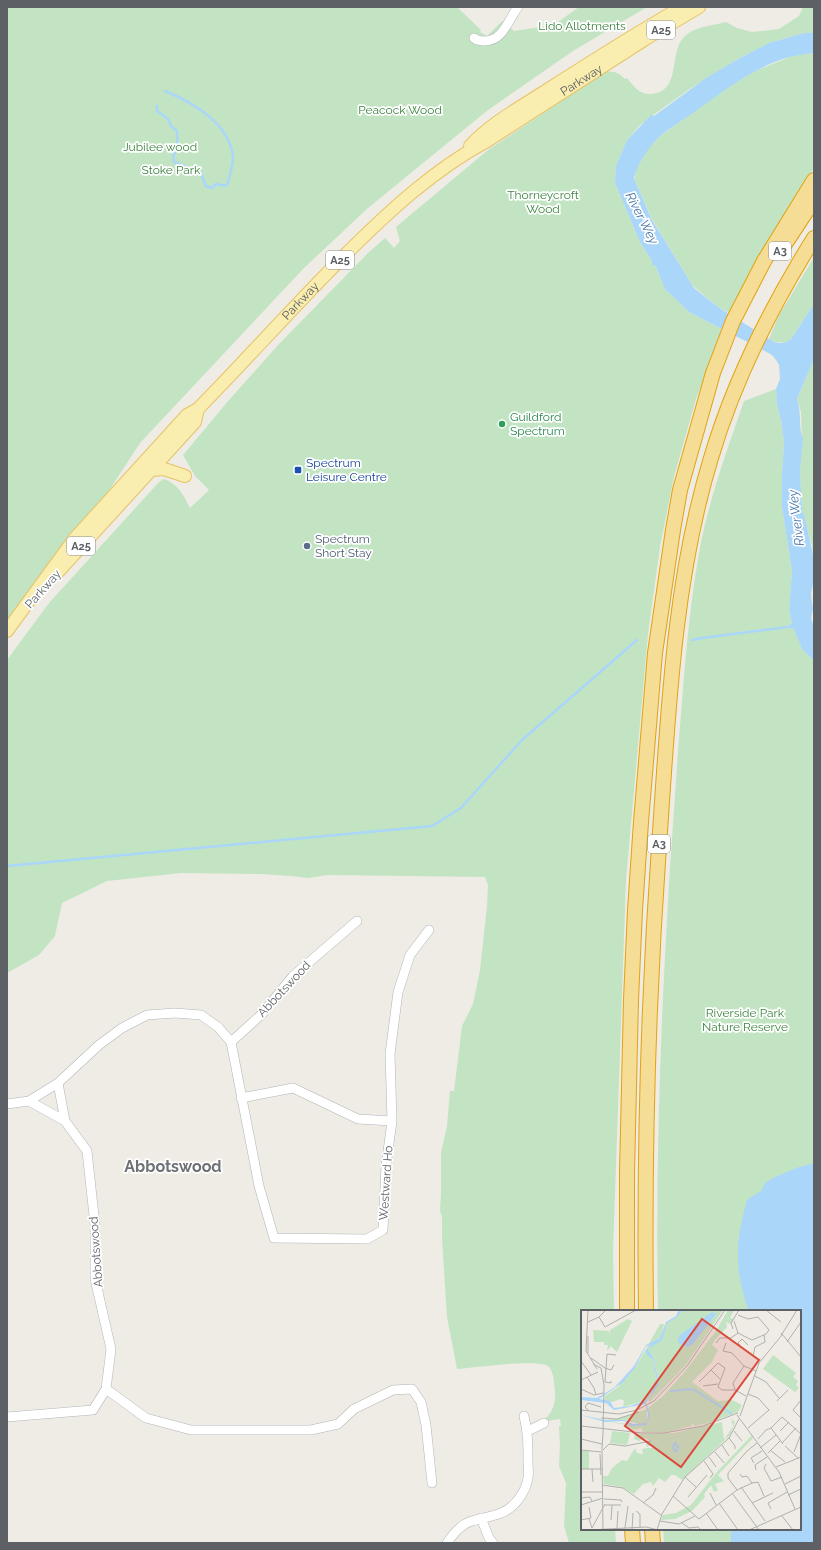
<svg xmlns="http://www.w3.org/2000/svg" width="821" height="1550" font-family="Raleway,sans-serif">
<style>
.green{fill:#c3e4c3}
.water{fill:#aad6f9}
.lines{fill:none;stroke-linecap:round;stroke-linejoin:round}
.stream{stroke:#aad6f9;stroke-width:2.5}
.minor-casing{stroke:#b2b5b9;stroke-width:10}
.major-casing{stroke:#e7c365;stroke-width:14}
.highway-casing{stroke:#e2a211;stroke-width:16}
.minor{stroke:#fff;stroke-width:9}
.major{stroke:#f9edaf;stroke-width:12}
.highway{stroke:#f5dd95;stroke-width:14}
.leisure-dot{fill:#2e9e5b;stroke:#fff;stroke-width:1.5}
.transit-dot{fill:#1a4fb4;stroke:#fff;stroke-width:1.5}
.service-dot{fill:#5c6f8a;stroke:#fff;stroke-width:1.5}
.labels{text-anchor:middle;dominant-baseline:central;stroke-width:3.5;stroke-linejoin:round;paint-order:stroke}
.shield{fill:#fff;stroke:#8e9092;stroke-width:1}
.shield-label{font-size:11px;font-weight:bold;fill:#5d6064}
.park-label{font-size:12px;fill:#3c8440;stroke:#fff}
.street-label{font-size:12px;fill:#5d6064;stroke:#fff}
.leisure-label{font-size:12px;fill:#27864d;stroke:#fff;text-anchor:start}
.transit-label{font-size:12px;fill:#164399;stroke:#fff;text-anchor:start}
.service-label{font-size:12px;fill:#4e5e75;stroke:#fff;text-anchor:start}
.water-label{font-size:13px;font-style:italic;fill:#4877aa;stroke:#fff}
.district-label{font-size:16px;font-weight:bold;fill:#6e7276;stroke:#fff}
.inset-river{fill:none;stroke:#aad6f9;stroke-width:2}
.inset-road{fill:none;stroke:#b0b0ad;stroke-width:1}
.view{fill:#dc4a3c;fill-opacity:0.15;stroke:#dc4a3c;stroke-width:2}
.inset-edge{fill:none;stroke:#5d6064;stroke-width:2}
</style>
<rect width="100%" height="100%" fill="#eeece5"/>
<path class="green" d="M 7,7 L 457,7 L 481,30 L 480,32 L 487,36 L 502,21 L 514,31 L 554,25 L 579,7 L 647,7 L 573,51 L 488,110 L 368,208 L 304,268 L 140,443 L 97,509 L 7,624 Z
M 803,7 L 814,7 L 814,33 L 804,33 L 769,43 L 738,59 L 691,88 L 652,116 L 639,126 L 627,140 L 616,166 L 615,183 L 640,242 L 652,261 L 652,266 L 654,265 L 656,267 L 665,289 L 689,312 L 724,330 L 696,399 L 674,477 L 660,547 L 648,634 L 626,880 L 613,1251 L 614,1311 L 582,1311 L 582,1529 L 615,1529 L 616,1543 L 569,1543 L 564,1526 L 566,1483 L 559,1466 L 560,1446 L 559,1426 L 561,1426 L 560,1419 L 547,1421 L 545,1419 C 553,1412 556,1401 555,1391 C 554,1384 554,1372 549,1367 C 542,1358 471,1368 457,1369 L 447,1317 L 442,1239 L 442,1217 L 440,1211 L 441,1193 L 441,1153 L 447,1126 L 450,1091 L 454,1091 L 462,1026 L 473,1004 L 480,970 L 487,906 L 488,885 L 485,877 L 327,875 L 308,878 L 291,876 L 260,874 L 181,873 L 107,881 L 62,903 L 55,936 L 39,955 L 7,973 L 7,660 L 49,603 L 159,482 L 164,479 C 178,484 183,494 190,508 L 209,490 L 195,476 L 183,455 L 229,400 L 279,344 L 369,252 L 385,238 L 394,248 L 400,241 L 396,227 L 488,150 L 605,72 C 614,70 619,73 625,79 L 627,78 C 634,87 640,95 652,94 C 681,91 669,54 683,38 C 694,26 712,26 726,22 L 737,28 L 752,32 L 779,29 L 799,16 Z
M 814,53 L 814,168 L 799,191 L 764,249 L 731,314 L 718,307 L 692,285 L 651,217 L 635,180 C 634,164 650,146 660,136 L 745,75 L 797,54 Z
M 814,257 L 814,304 L 791,339 L 787,343 L 774,342 L 769,339 L 778,317 Z
M 814,359 L 814,571 L 812,546 L 802,509 L 800,471 L 802,442 L 801,412 L 797,399 Z
M 776,389 L 777,405 L 781,420 L 784,443 L 782,472 L 782,507 L 792,571 L 789,610 L 792,623 L 787,626 L 787,628 L 793,628 L 802,649 L 814,661 L 814,1543 L 664,1543 L 663,1529 L 800,1529 L 800,1311 L 658,1311 C 655,1163 661,1016 670,868 C 674,813 677,758 682,702 C 686,649 691,595 701,542 C 711,494 728,447 744,401 Z"/>
<path class="water" d="M 804,33 L 814,33 L 814,53 C 766,56 728,88 690,115 C 680,122 670,128 660,136 C 649,147 638,162 634,178 L 651,218 L 694,288 L 718,307 L 774,342 C 782,344 786,343 791,339 L 814,304 L 814,359 L 797,399 C 802,413 798,427 803,439 L 800,471 L 802,509 L 806,522 L 814,560 L 814,579 L 811,594 L 813,609 L 811,618 L 814,627 L 814,661 L 802,649 L 793,628 L 787,628 L 786,627 L 792,623 L 789,610 L 792,571 L 782,507 L 782,472 L 784,443 L 781,420 L 777,405 L 776,389 L 780,379 L 779,365 L 776,360 L 772,355 L 761,349 L 689,312 L 665,289 L 656,267 L 654,265 L 652,266 L 652,261 L 640,242 L 615,183 L 616,166 L 627,140 L 651,115 L 654,116 L 706,78 L 738,59 L 769,43 Z
M 814,1163 L 814,1543 L 731,1543 L 731,1529 L 800,1529 L 800,1311 L 749,1311 C 734,1269 735,1244 747,1200 L 761,1191 L 765,1183 L 773,1178 L 796,1168 Z"/>
<g class="lines">
<path class="stream" d="M 157,106 L 157,111 L 168,119 L 171,126 L 177,131 C 177,139 179,150 173,156 L 174,162 L 201,173 L 206,186 L 212,188 L 216,184 L 226,186 L 228,182 C 230,175 233,166 233,158 C 231,124 192,102 165,91
M 692,640 L 702,638 L 788,627
M 7,866 L 432,826 L 461,808 L 522,740 L 637,640"/>
<defs>
<path id="minor" d="M 474,38 C 477,41 479,40 483,41 C 503,42 508,20 518,7
M 231,1042 L 262,1014 L 293,976 L 357,921
M 58,1083 L 65,1121
M 241,1098 L 293,1088 L 358,1119 L 392,1121
M 29,1101 L 58,1083 L 99,1045 L 122,1028 L 147,1015 L 175,1013 L 201,1015 L 218,1027 L 231,1042 L 259,1186 L 274,1238 L 367,1239 L 383,1230 L 386,1166 L 392,1121 L 390,1054 L 398,992 L 410,955 L 429,930
M 7,1104 L 29,1101 L 65,1121 L 87,1151 L 95,1225 L 95,1279 L 111,1349 L 106,1389 L 93,1410 L 7,1417
M 106,1389 L 146,1418 L 191,1430 L 311,1430 L 338,1424 L 354,1409 L 393,1390 L 412,1389 L 421,1402 L 426,1425 L 432,1483
M 528,1431 L 544,1423
M 481,1518 L 489,1538 L 493,1543
M 447,1543 C 466,1515 474,1523 501,1513 C 515,1508 526,1491 528,1478 C 529,1473 528,1467 528,1462 C 528,1446 528,1432 524,1416"/>
<g id="major">
<path d="M 470,146 C 490,124 519,108 544,92 C 589,63 635,34 682,7"/>
<path d="M 151,470 L 164,469 L 185,476"/>
<path d="M 57,573 L 195,422 L 198,409"/>
<path id="s1" d="M 7,631 L 75,538 L 187,415 L 198,409 C 247,359 294,306 344,256 C 387,213 433,170 487,141 L 647,38 L 699,7"/>
</g>
<path id="highway" d="M 781,250 L 814,200
M 627,1311 L 627,1173 L 631,1000 L 635,910 L 641,822 L 655,653 L 673,530 L 680,490 L 713,373 L 733,321 L 764,261 L 814,180
M 646,1311 C 644,1156 648,1001 659,846 C 668,718 673,582 711,458 C 734,380 771,307 814,238
M 632,1529 L 633,1543
M 652,1529 L 653,1543"/>
</defs>
<use href="#minor" class="minor-casing"/>
<use href="#major" class="major-casing"/>
<use href="#highway" class="highway-casing"/>
<use href="#minor" class="minor"/>
<use href="#major" class="major"/>
<use href="#highway" class="highway"/>
</g>
<circle class="leisure-dot" cx="502" cy="424" r="4"/>
<rect class="transit-dot" x="294" y="466" width="8" height="8" rx="2"/>
<circle class="service-dot" cx="307" cy="546" r="4"/>
<g class="labels">
<g class="shield">
<rect x="647" y="21" width="28" height="18" rx="3"/>
<rect x="769" y="242" width="22" height="18" rx="3"/>
<rect x="326" y="251" width="28" height="18" rx="3"/>
<rect x="67" y="537" width="28" height="18" rx="3"/>
<rect x="648" y="835" width="22" height="18" rx="3"/>
</g>
<g class="shield-label">
<text x="661" y="30">A25</text>
<text x="780" y="251">A3</text>
<text x="340" y="260">A25</text>
<text x="81" y="546">A25</text>
<text x="659" y="844">A3</text>
</g>
<g class="park-label">
<text x="582" y="26">Lido Allotments</text>
<text x="400" y="110">Peacock Wood</text>
<text x="160" y="147">Jubilee wood</text>
<text x="171" y="170">Stoke Park</text>
<text x="543" y="195">Thorneycroft<tspan x="543" dy="14">Wood</tspan></text>
<text x="745" y="1013">Riverside Park<tspan x="745" dy="14">Nature Reserve</tspan></text>
</g>
<g class="street-label">
<text stroke="none"><textPath href="#s1" startOffset="802">Parkway</textPath></text>
<text stroke="none"><textPath href="#s1" startOffset="443">Parkway</textPath></text>
<text transform="translate(43 589) rotate(-48)">Parkway</text>
<text transform="translate(284 989) rotate(-47)">Abbotswood</text>
<text transform="translate(386 1183) rotate(-86)">Westward Ho</text>
<text transform="translate(96 1252) rotate(-94)">Abbotswood</text>
</g>
<g class="leisure-label">
<text x="510" y="417">Guildford<tspan x="510" dy="14">Spectrum</tspan></text>
</g>
<g class="transit-label">
<text x="306" y="463">Spectrum<tspan x="306" dy="14">Leisure Centre</tspan></text>
</g>
<g class="service-label">
<text x="315" y="539">Spectrum<tspan x="315" dy="14">Short Stay</tspan></text>
</g>
<g class="water-label">
<text transform="translate(642 218) rotate(63)">River Wey</text>
<text transform="translate(796 518) rotate(-97)">River Wey</text>
</g>
<g class="district-label">
<text x="173" y="1166">Abbotswood</text>
</g>
</g>
<g transform="translate(581 1310)">
<rect width="220" height="220" fill="#eeece5"/>
<path d="M 102,0 L 142,0 L 105,55 L 69,92 L 67,91 L 78,72 L 73,49 L 67,39 L 80,30 L 86,13 L 95,8 ZM 147,0 L 153,0 L 149,8 L 153,9 L 149,14 L 145,12 L 146,17 L 133,31 L 131,35 L 137,40 L 131,52 L 111,72 L 137,91 L 151,90 L 161,95 L 157,102 L 127,113 L 114,116 L 111,113 L 111,116 L 85,122 L 62,122 L 60,118 L 54,120 L 41,114 L 23,112 L 66,115 L 69,104 L 67,98 L 82,86 L 101,65 L 135,21 ZM 47,9 L 51,11 L 36,42 L 30,36 L 26,41 L 27,35 L 23,35 L 23,32 L 13,32 L 12,20 L 28,21 L 28,26 L 29,20 ZM 79,14 L 83,14 L 80,27 L 68,34 L 70,34 L 65,39 L 72,49 L 76,72 L 66,90 L 42,97 L 43,91 L 40,89 L 31,92 L 23,91 L 24,86 L 37,77 L 54,58 ZM 192,45 L 215,63 L 212,67 L 217,71 L 215,75 L 218,78 L 214,82 L 182,59 ZM 66,99 L 66,113 L 62,115 L 43,110 L 24,110 L 35,109 ZM 150,109 L 154,112 L 149,125 L 101,170 L 94,165 L 90,165 L 84,172 L 78,168 L 72,176 L 70,172 L 62,174 L 53,184 L 41,177 L 23,174 L 22,166 L 27,166 L 31,158 L 41,150 L 46,151 L 54,138 L 56,143 L 62,144 L 61,139 L 66,138 L 67,143 L 66,138 L 72,138 L 71,135 L 66,137 L 65,134 L 69,131 L 64,128 L 58,131 L 53,129 L 54,124 L 93,123 L 141,112 L 143,130 L 152,116 ZM 31,121 L 49,123 L 47,132 L 45,135 L 29,133 ZM 171,125 L 172,128 L 137,165 L 143,171 L 134,174 L 137,180 L 133,182 L 130,175 L 123,184 L 124,187 L 111,201 L 94,209 L 80,210 L 82,205 L 95,203 L 110,195 L 135,163 ZM 0,141 L 8,141 L 8,159 L 0,159 Z" fill="#c3e4c3"/>
<path d="M 98,0 L 102,0 L 95,8 L 86,13 L 81,30 L 67,39 L 73,49 L 78,74 L 65,93 L 69,104 L 66,115 L 50,116 L 43,111 L 24,112 L 0,105 L 24,110 L 43,110 L 52,114 L 66,113 L 67,103 L 64,94 L 33,100 L 25,93 L 0,90 L 0,87 L 16,88 L 34,77 L 53,56 L 65,35 L 79,28 L 85,12 L 95,6 ZM 70,34 L 65,40 L 66,45 L 72,49 L 76,72 L 66,90 L 49,96 L 33,98 L 29,91 L 18,89 L 41,73 L 54,58 L 65,36 ZM 131,2 L 135,4 L 112,34 L 107,37 L 98,34 L 97,29 L 99,25 Z" fill="#aad6f9" fill-rule="evenodd"/>
<path class="inset-river" d="M 89,81 L 112,79 L 151,104M 94,142 L 92,136 L 94,133 L 97,137 L 95,142"/>
<path class="inset-road" d="M 7,0 L 5,41 L 16,59M 185,0 L 200,12M 157,5 L 167,9 L 177,7 L 188,20M 18,7 L 24,17 L 55,0M 153,11 L 157,23M 7,12 L 18,7 L 25,0M 152,19 L 150,13 L 158,0M 157,23 L 171,30 L 185,24 L 188,20M 201,24 L 220,47M 201,24 L 216,0M 206,32 L 220,12M 135,33 L 139,28 L 150,28 L 157,23M 145,33 L 142,41 L 151,43 L 163,56M 159,35 L 157,33 L 161,29 L 167,35M 7,43 L 7,26M 172,46 L 174,37 L 184,32 L 183,25M 10,48 L 24,58M 0,51 L 10,65M 12,54 L 20,58 L 23,75 L 22,124M 24,58 L 30,60 L 33,55M 130,60 L 139,69M 174,66 L 185,72 L 198,88M 6,67 L 13,78 L 15,85M 0,70 L 17,62M 30,71 L 30,73 L 24,72 L 26,44 L 35,45M 118,72 L 137,53 L 144,58 L 137,77 L 141,80 L 154,80M 122,76 L 137,74M 0,79 L 13,85 L 22,83M 165,86 L 154,80 L 152,73 L 163,56 L 175,61M 220,90 L 212,100 L 220,108M 196,91 L 207,80M 0,100 L 38,104 L 56,100 L 73,91 L 106,56 L 144,0M 8,101 L 4,97 L 7,93 L 20,97M 156,105 L 198,162 L 214,199M 159,106 L 178,53 L 201,25 L 200,23M 20,108 L 36,109 L 58,102M 0,116 L 61,123 L 83,123 L 122,116 L 157,103M 167,118 L 188,100 L 177,88 L 167,84M 153,121 L 161,131M 199,121 L 208,112M 148,128 L 154,136 L 154,139M 0,129 L 21,134M 177,129 L 185,120 L 190,118M 201,133 L 215,118M 202,134 L 190,118 L 201,107 L 220,124 L 213,142M 141,135 L 148,146M 204,136 L 217,148M 21,138 L 22,220M 21,138 L 22,124M 179,138 L 195,125M 0,140 L 20,142M 22,140 L 28,134 L 44,136 L 70,131M 189,140 L 204,152M 134,142 L 143,153M 187,143 L 199,131M 19,144 L 20,165M 128,147 L 135,157M 123,151 L 132,164 L 129,168M 173,153 L 170,148 L 181,141M 185,154 L 183,158 L 190,171 L 201,167M 195,157 L 220,147M 0,159 L 21,159M 11,159 L 12,172M 175,160 L 174,155 L 186,147M 159,164 L 161,167 L 166,166 L 171,173M 104,167 L 115,177M 204,174 L 220,166M 21,175 L 42,178 L 80,205M 160,177 L 184,211M 156,180 L 147,168 L 147,163 L 166,141 L 176,133M 0,182 L 22,182M 129,183 L 135,195M 151,183 L 178,220M 207,185 L 220,179M 92,186 L 118,209 L 156,180 L 171,173 L 177,172 L 183,186M 107,187 L 126,165M 0,188 L 9,187 L 11,191M 23,189 L 40,190 L 41,192M 62,193 L 72,185 L 75,178M 138,193 L 157,220M 171,193 L 192,183M 0,195 L 22,188M 24,195 L 40,195M 190,199 L 187,193 L 206,182M 55,201 L 59,204 L 59,217M 125,203 L 137,220M 201,206 L 212,220M 8,209 L 11,218 L 24,194M 0,210 L 10,208 L 8,197M 30,210 L 31,195M 79,211 L 98,214 L 114,206M 101,213 L 108,218 L 117,217 L 120,220M 36,218 L 37,201M 44,218 L 47,196M 7,220 L 65,217 L 77,220M 51,220 L 52,203M 76,220 L 81,204 L 104,167 L 148,128 L 158,109M 168,220 L 220,197"/>
<path class="view" d="M 121,9 L 178,50 L 100,157 L 44,116 Z"/>
<rect width="220" height="220" class="inset-edge"/>
</g>
<rect width="821" height="1550" fill="none" stroke="#5d6064" stroke-width="16"/>
</svg>
